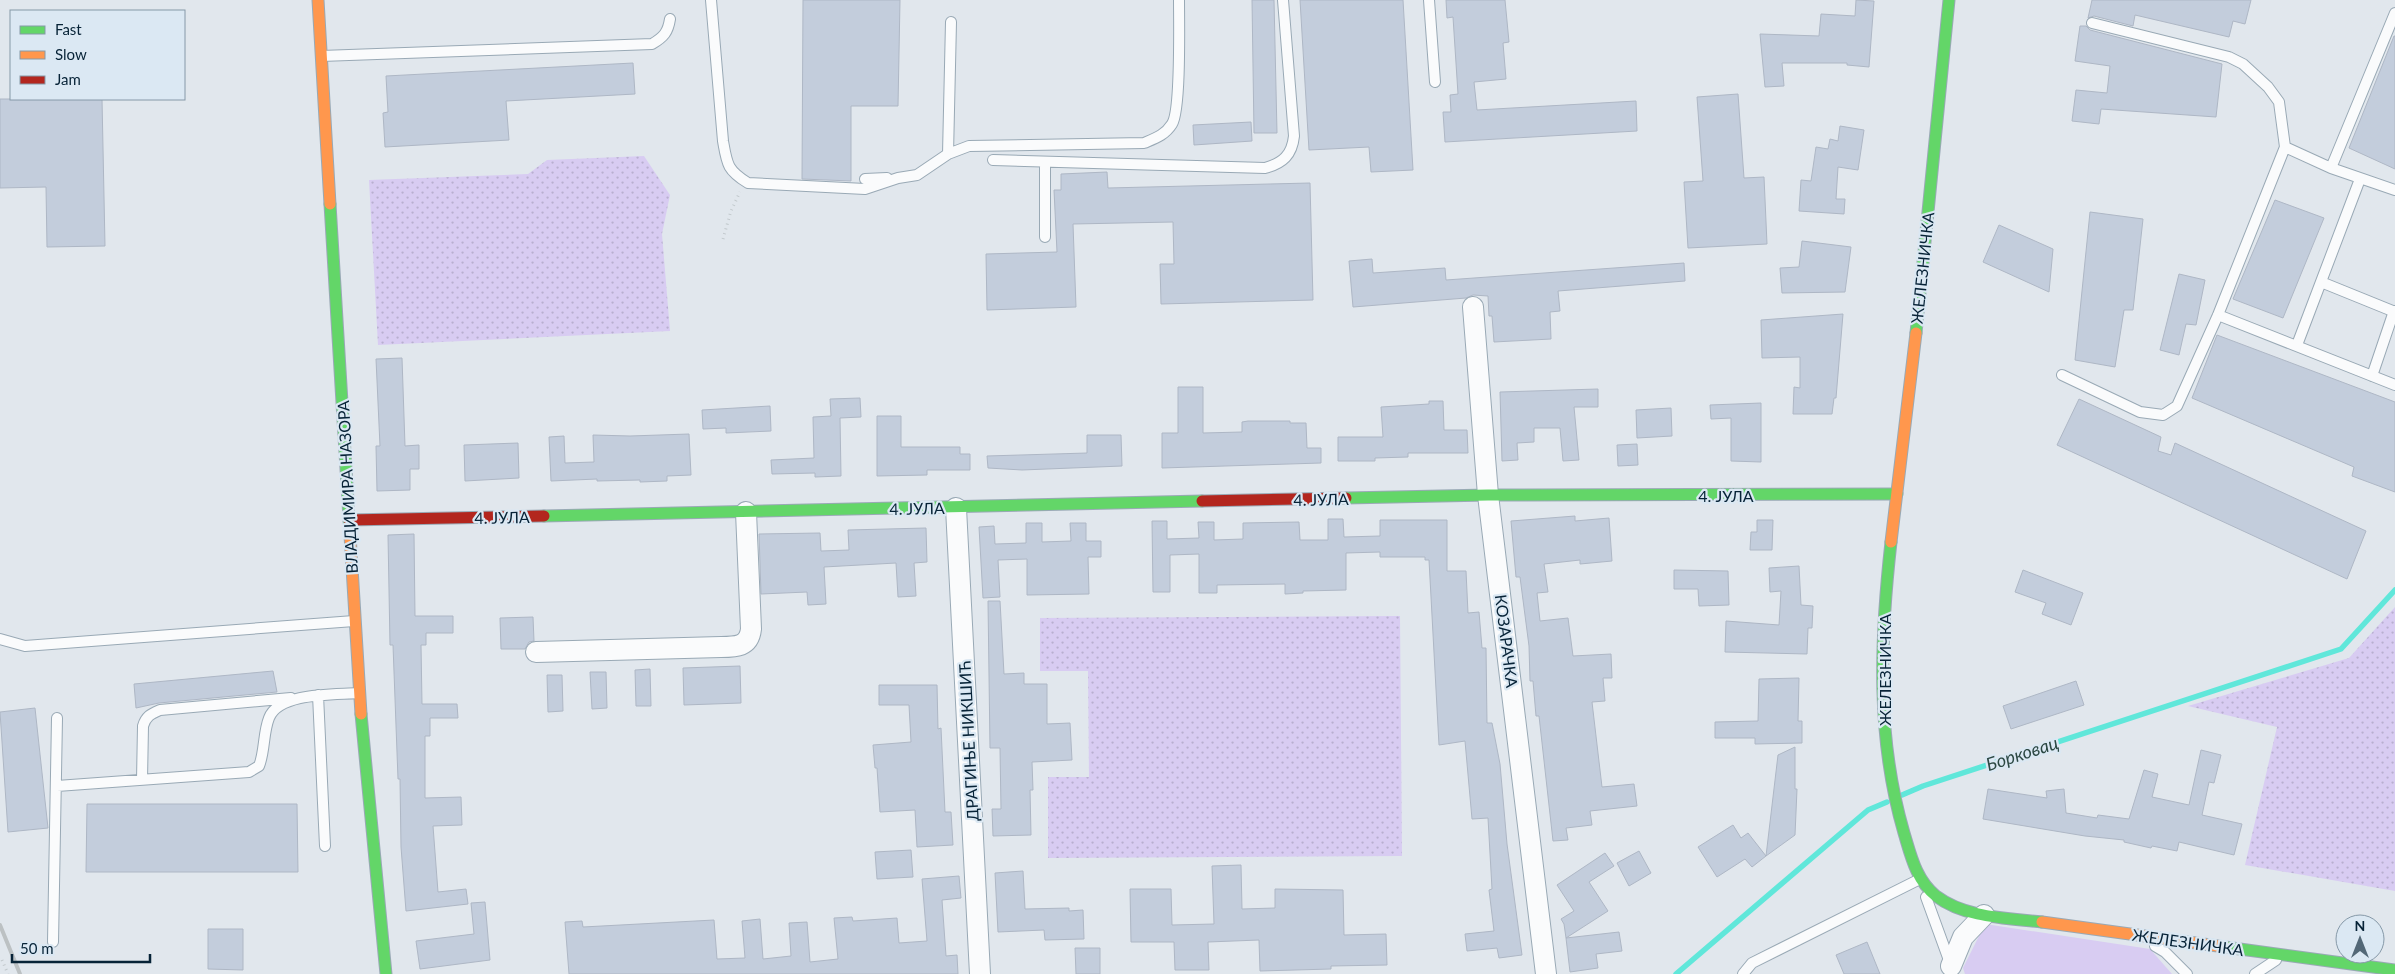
<svg xmlns="http://www.w3.org/2000/svg" width="2395" height="974" font-family="Lato,sans-serif">
<style>
.grass{fill:url(#grass-dots)}
.park{fill:#d8ccf2}
.lines{fill:none;stroke-linecap:round;stroke-linejoin:round}
.stream{stroke:#60e7da;stroke-width:5.5}
.building{fill:#c3cddc;stroke:#aeb7c5}
.lane-casing{stroke:#99a9b5;stroke-width:12}
.street-casing{stroke:#99a9b5;stroke-width:22}
.fast-casing{stroke:#99a9b5;stroke-width:13}
.slow-casing{stroke:#99a9b5;stroke-width:13}
.jam-casing{stroke:#99a9b5;stroke-width:13}
.path{stroke:#c1c8cc;stroke-width:3;stroke-dasharray:1 4;stroke-linecap:butt}
.lane{stroke:#fafbfc;stroke-width:10}
.street{stroke:#fafbfc;stroke-width:20}
.fast{stroke:#63d668;stroke-width:11}
.slow{stroke:#ff974d;stroke-width:11}
.jam{stroke:#b3261e;stroke-width:11}
.rail{stroke:#bcc1c3;stroke-width:4}
.labels{text-anchor:middle;dominant-baseline:central;stroke-width:4.5;stroke-linejoin:round;paint-order:stroke}
.street-label{font-size:16px;fill:#072337;stroke:#dbe8f3}
.water-label{font-size:18px;font-style:italic;fill:#2c4843;stroke:#dbe8f3}
</style>
<defs>
<pattern id="grass-dots" width="8" height="8" patternUnits="userSpaceOnUse" patternTransform="scale(1.25)"><rect width="8" height="8" fill="#d8ccf2"/><path d="M2 2h.1M6 6h.1" fill="none" stroke="#b8afd0" stroke-width="1.8" stroke-linecap="round"/></pattern>
</defs>
<rect width="100%" height="100%" fill="#e1e7ed"/>
<path class="grass" d="M 644,156 L 670,195 L 662,234 L 670,331 L 378,345 L 369,180 L 528,174 L 547,160 Z
M 2395,607 L 2395,891 L 2245,865 L 2277,727 L 2188,706 L 2349,658 Z
M 1400,616 L 1402,856 L 1048,858 L 1048,777 L 1089,777 L 1088,671 L 1040,671 L 1040,618 Z"/>
<path class="park" d="M 1985,924 L 2150,949 L 2172,974 L 1965,974 L 1963,968 Z"/>
<g class="lines">
<path class="stream" d="M 1902,795 L 1923,786 L 2341,649 L 2395,590
M 1676,974 L 1868,810 L 1887,802"/>
</g>
<path class="building" d="M 803,0 L 900,0 L 898,106 L 851,106 L 851,181 L 802,179 Z
M 1252,0 L 1274,0 L 1277,133 L 1254,133 Z
M 1300,0 L 1403,0 L 1413,170 L 1371,172 L 1369,147 L 1309,150 Z
M 1446,0 L 1505,0 L 1509,42 L 1503,43 L 1506,79 L 1474,82 L 1477,110 L 1636,101 L 1637,131 L 1445,142 L 1443,112 L 1451,112 L 1450,95 L 1458,94 L 1453,17 L 1447,18 Z
M 1856,0 L 1874,1 L 1869,67 L 1847,65 L 1847,63 L 1782,63 L 1784,86 L 1765,87 L 1760,34 L 1819,36 L 1821,14 L 1855,16 Z
M 2092,0 L 2251,0 L 2245,24 L 2233,21 L 2229,37 L 2135,15 L 2133,26 L 2094,16 L 2088,18 Z
M 2080,26 L 2086,26 L 2090,30 L 2222,64 L 2216,117 L 2101,109 L 2099,124 L 2072,121 L 2076,90 L 2107,93 L 2110,66 L 2075,61 Z
M 2394,36 L 2395,36 L 2395,169 L 2349,148 Z
M 633,63 L 635,94 L 506,101 L 509,140 L 385,147 L 383,113 L 388,112 L 386,76 Z
M 1738,94 L 1744,178 L 1764,177 L 1767,244 L 1688,248 L 1684,182 L 1703,181 L 1697,97 Z
M 0,99 L 102,99 L 105,246 L 47,247 L 46,187 L 0,188 Z
M 1251,122 L 1252,141 L 1194,145 L 1193,125 Z
M 1840,126 L 1864,130 L 1858,170 L 1838,167 L 1836,199 L 1845,199 L 1844,214 L 1799,211 L 1801,180 L 1811,181 L 1816,147 L 1828,149 L 1830,139 L 1838,141 Z
M 1107,172 L 1108,188 L 1310,183 L 1313,300 L 1161,304 L 1160,264 L 1174,264 L 1173,222 L 1073,224 L 1076,307 L 987,310 L 986,254 L 1057,252 L 1054,190 L 1061,190 L 1061,174 Z
M 2275,200 L 2324,218 L 2283,318 L 2233,299 Z
M 2090,212 L 2143,219 L 2133,310 L 2124,310 L 2115,367 L 2075,360 Z
M 1999,225 L 2053,249 L 2049,292 L 1983,262 Z
M 1802,241 L 1851,247 L 1845,292 L 1782,293 L 1780,268 L 1799,267 Z
M 1372,259 L 1373,273 L 1445,268 L 1446,280 L 1684,263 L 1685,281 L 1558,291 L 1560,311 L 1550,312 L 1551,339 L 1494,342 L 1492,316 L 1489,316 L 1488,296 L 1473,295 L 1466,298 L 1353,307 L 1349,261 Z
M 2179,274 L 2205,280 L 2196,325 L 2186,324 L 2179,355 L 2160,350 Z
M 1843,314 L 1836,398 L 1834,398 L 1832,414 L 1793,414 L 1794,387 L 1800,388 L 1800,357 L 1762,358 L 1761,320 Z
M 2217,335 L 2395,402 L 2395,492 L 2352,476 L 2354,467 L 2192,398 Z
M 402,358 L 405,446 L 419,445 L 419,469 L 410,469 L 410,490 L 377,491 L 376,446 L 380,446 L 376,359 Z
M 1178,387 L 1203,387 L 1203,433 L 1242,432 L 1242,422 L 1248,421 L 1290,421 L 1290,423 L 1306,423 L 1307,448 L 1321,448 L 1321,463 L 1162,468 L 1162,433 L 1178,433 Z
M 1598,389 L 1598,407 L 1574,407 L 1579,460 L 1563,461 L 1560,428 L 1534,428 L 1534,442 L 1517,443 L 1518,460 L 1502,461 L 1500,392 Z
M 860,398 L 861,417 L 840,418 L 841,476 L 815,477 L 815,473 L 772,474 L 771,460 L 814,458 L 813,417 L 831,416 L 830,399 Z
M 2079,399 L 2161,437 L 2158,451 L 2171,455 L 2175,443 L 2366,531 L 2347,579 L 2057,445 Z
M 1429,401 L 1443,401 L 1444,430 L 1467,430 L 1468,453 L 1408,453 L 1408,457 L 1375,458 L 1375,461 L 1338,461 L 1338,437 L 1383,437 L 1381,407 L 1429,404 Z
M 1761,403 L 1761,462 L 1731,461 L 1731,418 L 1711,419 L 1710,405 Z
M 770,406 L 771,431 L 726,433 L 726,428 L 703,429 L 702,410 Z
M 1671,408 L 1672,436 L 1637,438 L 1636,410 Z
M 877,416 L 901,416 L 901,447 L 960,447 L 960,454 L 970,454 L 970,470 L 927,470 L 927,475 L 877,476 Z
M 689,434 L 691,475 L 667,476 L 667,481 L 640,482 L 640,480 L 597,481 L 597,479 L 551,481 L 549,437 L 564,436 L 565,463 L 594,462 L 593,435 L 630,436 Z
M 1087,435 L 1121,435 L 1122,466 L 1022,470 L 988,468 L 987,456 L 1087,453 Z
M 518,443 L 519,478 L 465,481 L 464,445 Z
M 1637,444 L 1638,465 L 1618,466 L 1617,445 Z
M 1575,516 L 1575,521 L 1609,518 L 1612,561 L 1580,564 L 1580,560 L 1544,564 L 1548,592 L 1537,593 L 1540,621 L 1568,618 L 1573,656 L 1611,654 L 1612,678 L 1603,678 L 1605,701 L 1592,702 L 1602,787 L 1634,784 L 1637,806 L 1590,811 L 1592,825 L 1566,828 L 1568,840 L 1553,841 L 1539,716 L 1536,716 L 1533,681 L 1530,681 L 1529,646 L 1520,577 L 1516,577 L 1511,521 Z
M 1328,519 L 1343,519 L 1344,537 L 1380,536 L 1380,520 L 1447,520 L 1447,571 L 1466,571 L 1468,613 L 1479,612 L 1482,648 L 1486,648 L 1487,723 L 1492,723 L 1500,764 L 1507,844 L 1522,955 L 1499,958 L 1497,948 L 1467,951 L 1465,934 L 1494,931 L 1489,890 L 1492,889 L 1488,818 L 1472,819 L 1465,741 L 1439,745 L 1429,560 L 1425,560 L 1425,557 L 1380,557 L 1380,552 L 1346,553 L 1346,590 L 1303,591 L 1303,593 L 1285,594 L 1285,584 L 1217,585 L 1217,593 L 1199,593 L 1199,554 L 1170,555 L 1170,592 L 1153,592 L 1152,521 L 1167,521 L 1167,539 L 1199,538 L 1198,522 L 1214,522 L 1214,540 L 1243,539 L 1243,523 L 1299,522 L 1300,540 L 1328,540 Z
M 1757,520 L 1773,520 L 1772,550 L 1750,550 L 1751,532 L 1757,532 Z
M 1026,523 L 1042,523 L 1042,542 L 1071,541 L 1070,523 L 1086,523 L 1086,541 L 1101,541 L 1101,557 L 1088,557 L 1089,594 L 1027,595 L 1027,559 L 998,560 L 1000,597 L 983,598 L 979,527 L 994,526 L 995,544 L 1026,543 Z
M 926,528 L 927,562 L 914,563 L 916,596 L 898,597 L 896,563 L 824,567 L 826,604 L 808,605 L 807,592 L 761,594 L 759,534 L 820,533 L 821,551 L 849,550 L 848,530 Z
M 414,534 L 415,616 L 453,616 L 453,633 L 426,633 L 426,645 L 421,645 L 422,704 L 457,704 L 458,718 L 430,718 L 430,736 L 425,736 L 425,798 L 461,797 L 462,825 L 433,826 L 438,892 L 466,889 L 468,904 L 406,911 L 401,847 L 400,779 L 398,779 L 393,645 L 390,645 L 388,535 Z
M 1799,566 L 1801,605 L 1813,606 L 1812,628 L 1808,628 L 1807,654 L 1725,652 L 1726,621 L 1779,625 L 1781,591 L 1770,592 L 1769,568 Z
M 1674,570 L 1728,571 L 1729,605 L 1699,606 L 1698,589 L 1674,589 Z
M 2023,570 L 2083,593 L 2071,625 L 2042,614 L 2046,603 L 2015,592 Z
M 988,601 L 1000,601 L 1004,674 L 1024,673 L 1024,684 L 1047,684 L 1047,724 L 1070,723 L 1072,760 L 1032,762 L 1033,790 L 1030,790 L 1031,835 L 993,836 L 992,809 L 1001,809 L 1000,748 L 990,748 Z
M 533,617 L 534,641 L 529,642 L 525,649 L 501,649 L 500,618 Z
M 740,666 L 741,703 L 684,705 L 683,668 Z
M 650,669 L 651,706 L 636,706 L 635,670 Z
M 273,671 L 277,692 L 159,703 L 136,708 L 134,684 Z
M 590,672 L 606,672 L 607,708 L 592,709 Z
M 547,675 L 562,675 L 563,711 L 548,712 Z
M 1799,678 L 1798,721 L 1802,721 L 1802,743 L 1755,744 L 1755,738 L 1715,738 L 1715,722 L 1758,721 L 1759,679 Z
M 2076,681 L 2084,705 L 2011,729 L 2003,706 Z
M 879,685 L 937,685 L 938,729 L 941,728 L 945,812 L 951,812 L 953,845 L 917,847 L 915,810 L 880,812 L 877,768 L 875,768 L 873,745 L 911,742 L 909,705 L 879,705 Z
M 35,708 L 48,828 L 8,832 L 0,712 Z
M 1795,747 L 1795,789 L 1797,789 L 1795,835 L 1766,856 L 1778,755 Z
M 2201,750 L 2221,755 L 2214,783 L 2209,782 L 2202,815 L 2242,824 L 2234,855 L 2179,842 L 2177,851 L 2152,846 L 2151,848 L 2124,842 L 2124,840 L 2085,836 L 1983,819 L 1988,789 L 2047,798 L 2046,791 L 2064,789 L 2066,813 L 2097,818 L 2098,815 L 2129,819 L 2144,770 L 2158,774 L 2152,797 L 2189,805 Z
M 87,804 L 297,804 L 298,872 L 86,872 Z
M 1733,825 L 1741,838 L 1748,833 L 1766,856 L 1752,867 L 1745,859 L 1717,877 L 1698,847 Z
M 911,850 L 913,877 L 877,879 L 875,852 Z
M 1639,851 L 1651,873 L 1629,886 L 1617,863 Z
M 1605,853 L 1614,866 L 1589,882 L 1608,911 L 1566,938 L 1564,924 L 1561,919 L 1574,911 L 1557,885 Z
M 1241,865 L 1242,909 L 1275,908 L 1275,889 L 1343,890 L 1344,935 L 1386,934 L 1387,965 L 1331,966 L 1331,969 L 1260,971 L 1259,940 L 1208,942 L 1209,970 L 1175,970 L 1174,942 L 1131,942 L 1130,889 L 1171,889 L 1172,925 L 1214,924 L 1212,866 Z
M 1023,871 L 1025,909 L 1069,908 L 1069,911 L 1083,910 L 1084,939 L 1045,940 L 1044,930 L 998,932 L 995,873 Z
M 959,876 L 961,898 L 942,900 L 946,956 L 957,955 L 958,974 L 569,974 L 565,922 L 582,921 L 583,927 L 714,920 L 717,959 L 745,958 L 742,921 L 760,919 L 763,959 L 791,956 L 789,923 L 807,922 L 810,962 L 838,959 L 834,918 L 852,917 L 853,921 L 897,918 L 899,943 L 927,941 L 922,879 Z
M 485,902 L 490,960 L 420,969 L 416,941 L 474,934 L 471,903 Z
M 208,929 L 243,929 L 243,970 L 208,969 Z
M 1619,932 L 1622,951 L 1596,954 L 1598,968 L 1570,972 L 1566,938 Z
M 1867,942 L 1880,974 L 1844,974 L 1836,955 Z
M 1075,948 L 1100,948 L 1100,974 L 1076,974 Z"/>
<g class="lines">
<defs>
<path id="lane" d="M 711,0 L 723,141 C 727,164 727,170 748,183 L 865,189 L 898,178 L 917,175 L 948,154 L 969,146 L 1144,143 C 1156,138 1165,135 1172,124 C 1181,110 1179,21 1179,0
M 1429,0 L 1435,82
M 321,56 L 652,44 C 664,37 668,32 670,19
M 2285,147 L 2331,168 L 2395,190
M 948,154 L 951,22
M 993,160 L 1265,168 C 1283,163 1292,155 1294,136 L 1283,0
M 1045,162 L 1045,237
M 2331,168 L 2395,13
M 865,179 L 887,178
M 2321,282 L 2395,312
M 2218,315 L 2395,385
M 2297,345 L 2360,179
M 2062,375 L 2140,412 L 2163,415 L 2177,406 L 2218,315 L 2285,147 L 2279,102 L 2268,87 L 2243,64 L 2229,57 L 2092,23
M 2372,376 L 2394,311
M 0,639 L 25,646 L 354,621
M 318,695 L 325,846
M 142,780 L 143,726 C 146,716 151,714 160,710 L 291,698
M 57,786 L 249,772 L 259,766 C 265,751 263,733 269,718 C 279,692 336,695 358,693
M 1926,897 L 1950,963
M 53,942 L 57,718
M 2155,946 L 2165,952 L 2187,974
M 1743,974 L 1752,963 L 1920,879
M 2255,974 L 2276,960"/>
<path id="street" d="M 1473,307 L 1488,495 L 1546,974
M 956,508 L 980,974
M 536,652 L 721,647 C 736,647 749,647 751,629 L 746,512
M 1951,966 L 1963,937 L 1984,915"/>
<path id="fast" d="M 330,204 L 350,535
M 1916,333 L 1949,0
M 1346,498 L 1488,495 L 1897,494
M 544,516 L 1202,501
M 1891,542 C 1880,641 1876,737 1904,833 C 1911,856 1916,880 1936,896 C 1965,918 2007,918 2042,922
M 361,714 L 386,974
M 2225,947 L 2395,970"/>
<path id="slow" d="M 318,0 L 330,204
M 350,535 L 361,714
M 1891,542 L 1916,333
M 2042,922 L 2225,947"/>
<path id="jam" d="M 1202,501 L 1346,498
M 349,520 L 544,516"/>
</defs>
<use href="#lane" class="lane-casing"/>
<use href="#street" class="street-casing"/>
<use href="#fast" class="fast-casing"/>
<use href="#slow" class="slow-casing"/>
<use href="#jam" class="jam-casing"/>
<path class="path" d="M 723,239 L 731,211 L 740,192
M 2,960 L 8,974"/>
<use href="#lane" class="lane"/>
<use href="#street" class="street"/>
<use href="#fast" class="fast"/>
<use href="#slow" class="slow"/>
<use href="#jam" class="jam"/>
<path class="rail" d="M 0,925 L 20,974"/>
</g>
<g class="labels">
<g class="street-label">
<text transform="translate(1922 268) rotate(-84)">ЖЕЛЕЗНИЧКА</text>
<text transform="translate(347 487) rotate(-93)">ВЛАДИМИРА НАЗОРА</text>
<text x="1726" y="495">4. ЈУЛА</text>
<text transform="translate(1321 499) rotate(-1)">4. ЈУЛА</text>
<text transform="translate(917 508) rotate(-1)">4. ЈУЛА</text>
<text transform="translate(502 517) rotate(-1)">4. ЈУЛА</text>
<text transform="translate(1507 641) rotate(83)">КОЗАРАЧКА</text>
<text transform="translate(1884 670) rotate(-90)">ЖЕЛЕЗНИЧКА</text>
<text transform="translate(968 741) rotate(-93)">ДРАГИЊЕ НИКШИЋ</text>
<text transform="translate(2188 942) rotate(8)">ЖЕЛЕЗНИЧКА</text>
</g>
<g class="water-label">
<text transform="translate(2022 753) rotate(-18)">Борковац</text>
</g>
</g>
<rect x="10" y="10" width="175" height="90" fill="#dbe8f3" stroke="#8699a8"/>
<rect x="20" y="26" width="25" height="8" fill="#63d668" stroke="#8699a8"/>
<text x="55" y="35" font-size="15" fill="#072337">Fast</text>
<rect x="20" y="51" width="25" height="8" fill="#ff974d" stroke="#8699a8"/>
<text x="55" y="60" font-size="15" fill="#072337">Slow</text>
<rect x="20" y="76" width="25" height="8" fill="#b3261e" stroke="#8699a8"/>
<text x="55" y="85" font-size="15" fill="#072337">Jam</text>
<g transform="translate(2360 939)"><circle r="24" fill="#dbe8f3" stroke="#8699a8"/>
<path d="M0-4L9 19L0 12L-9 19Z" fill="#536877"/>
<text y="-8" font-size="14" font-weight="bold" text-anchor="middle" fill="#072337">N</text>
</g>
<path d="M12 954v8h138v-8" fill="none" stroke="#072337" stroke-width="2.5"/>
<text x="20" y="954" font-size="15" fill="#072337" stroke="#dbe8f3" stroke-width="4" paint-order="stroke">50 m</text>
</svg>
